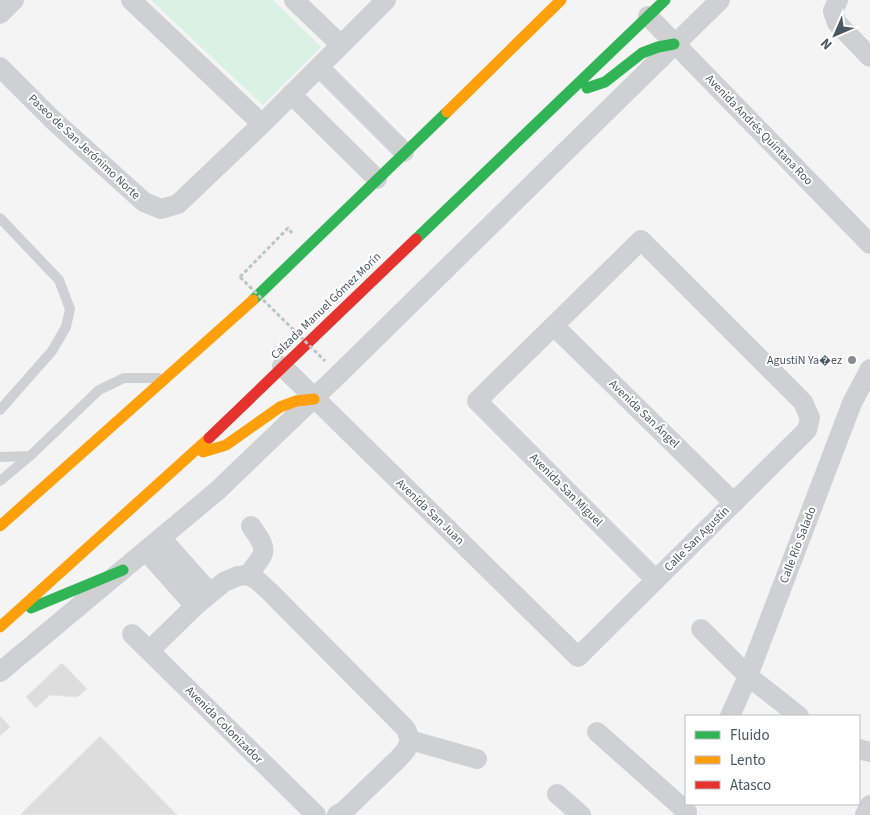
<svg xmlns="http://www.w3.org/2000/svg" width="870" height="815" font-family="'Source Sans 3',sans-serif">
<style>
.green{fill:#d9f2e3}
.building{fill:#ddddde;stroke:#e5e6e7}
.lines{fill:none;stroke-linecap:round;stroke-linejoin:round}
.path{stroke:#bcc7c4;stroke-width:3;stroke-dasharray:4 2.5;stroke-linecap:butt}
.lane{stroke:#ced0d2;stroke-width:10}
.street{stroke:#ced0d2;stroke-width:20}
.fast{stroke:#30b455;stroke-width:11}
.slow{stroke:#ff9f0a;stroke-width:11}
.jam{stroke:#e5322d;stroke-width:11}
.path-bridge{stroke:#bcc7c4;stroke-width:3;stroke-dasharray:4 2.5;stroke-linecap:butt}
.poi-dot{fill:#868d94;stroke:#fff;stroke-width:2}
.labels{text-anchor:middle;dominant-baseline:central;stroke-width:4;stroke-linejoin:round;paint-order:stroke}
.street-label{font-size:12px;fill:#4a5661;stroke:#fff}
.poi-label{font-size:12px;fill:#4a5661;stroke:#fff;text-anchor:end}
</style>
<rect width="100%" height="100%" fill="#f4f4f4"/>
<path class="green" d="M 151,0 L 273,0 L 321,47 L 263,105 Z"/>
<path class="building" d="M 62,663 L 87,689 L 77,697 L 50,695 L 36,708 L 26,697 Z
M 0,716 L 10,727 L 0,736 Z
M 100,736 L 177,815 L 20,815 Z"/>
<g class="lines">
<path class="path" d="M 240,277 L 288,228 L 292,233"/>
<path class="lane" d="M 0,218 L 59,280 L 70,309 L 66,327 L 52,351 L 0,410
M 0,457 L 30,456
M 0,481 L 30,456 L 99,390 L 124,378 L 158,378"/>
<path class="street" d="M 131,0 L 262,124
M 294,0 L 341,45
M 838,0 L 833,11 L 837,23 L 870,57
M 0,14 L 14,0
M 648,16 L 870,244
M 0,67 L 53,120 L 144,202 L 161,209 L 178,204 L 262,124 L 386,0
M 319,67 L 404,152
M 291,94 L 377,179
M 554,326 L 734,503
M 282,366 L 578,657 L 807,430 L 810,418 L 803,402 L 641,240 L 477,401 L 656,580
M 161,538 L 210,593
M 146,551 L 195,606
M 248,575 L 257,580 L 269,591 L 406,729 L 410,740
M 248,575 C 267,550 269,552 251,526
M 701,629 L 748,676 L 799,716
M 132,634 L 316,815
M 149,651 L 195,606 L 224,582 L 238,576 L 248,575
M 0,672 L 217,491 L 339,374 L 720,0
M 730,716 L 748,676 L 852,403 L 870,369
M 597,732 L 687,812
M 410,740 L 477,759
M 859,749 L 870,752
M 557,794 L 581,815
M 337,815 L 344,811 L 399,758 L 406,750 L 410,740
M 865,815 L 870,805"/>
<path class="fast" d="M 587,88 L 605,82 L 642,53 L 658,47 L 674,44
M 416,239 L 665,0
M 253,300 L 447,112
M 31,608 L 123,570"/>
<path class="slow" d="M 447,112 L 561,0
M 203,452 L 226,445 L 280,407 L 296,401 L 314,399
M 0,526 L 253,300
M 0,627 L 209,438"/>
<path class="jam" d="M 209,438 L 416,239"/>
<path class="path-bridge" d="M 240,277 L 325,361"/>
</g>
<circle class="poi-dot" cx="852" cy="360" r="5"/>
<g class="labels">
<g class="street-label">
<text transform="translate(759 130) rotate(46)">Avenida Andrés Quintana Roo</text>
<text transform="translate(84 147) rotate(43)">Paseo de San Jerónimo Norte</text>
<text transform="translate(326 306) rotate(-44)">Calzada Manuel Gómez Morín</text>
<text transform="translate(644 414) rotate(44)">Avenida San Ángel</text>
<text transform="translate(566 490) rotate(45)">Avenida San Miguel</text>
<text transform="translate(430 512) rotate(44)">Avenida San Juan</text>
<text transform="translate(697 539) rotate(-45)">Calle San Agustín</text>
<text transform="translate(798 545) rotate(-69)">Calle Río Salado</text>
<text transform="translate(224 725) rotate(45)">Avenida Colonizador</text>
</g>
<g class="poi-label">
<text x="842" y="360">AgustiN Ya�ez</text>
</g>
</g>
<rect x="685" y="715" width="175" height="90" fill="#ffffff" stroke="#b7bbc0"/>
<rect x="695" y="731" width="25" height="8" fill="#30b455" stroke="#b7bbc0"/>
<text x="730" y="740" font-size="15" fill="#4a5661">Fluido</text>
<rect x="695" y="756" width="25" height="8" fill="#ff9f0a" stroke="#b7bbc0"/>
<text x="730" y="765" font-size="15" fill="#4a5661">Lento</text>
<rect x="695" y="781" width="25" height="8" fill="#e5322d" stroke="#b7bbc0"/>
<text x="730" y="790" font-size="15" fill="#4a5661">Atasco</text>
<g transform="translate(835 35) rotate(225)" stroke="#ffffff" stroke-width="4" paint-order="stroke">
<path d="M0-4L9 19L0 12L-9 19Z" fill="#4a5661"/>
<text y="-8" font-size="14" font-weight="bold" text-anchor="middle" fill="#4a5661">N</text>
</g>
</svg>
